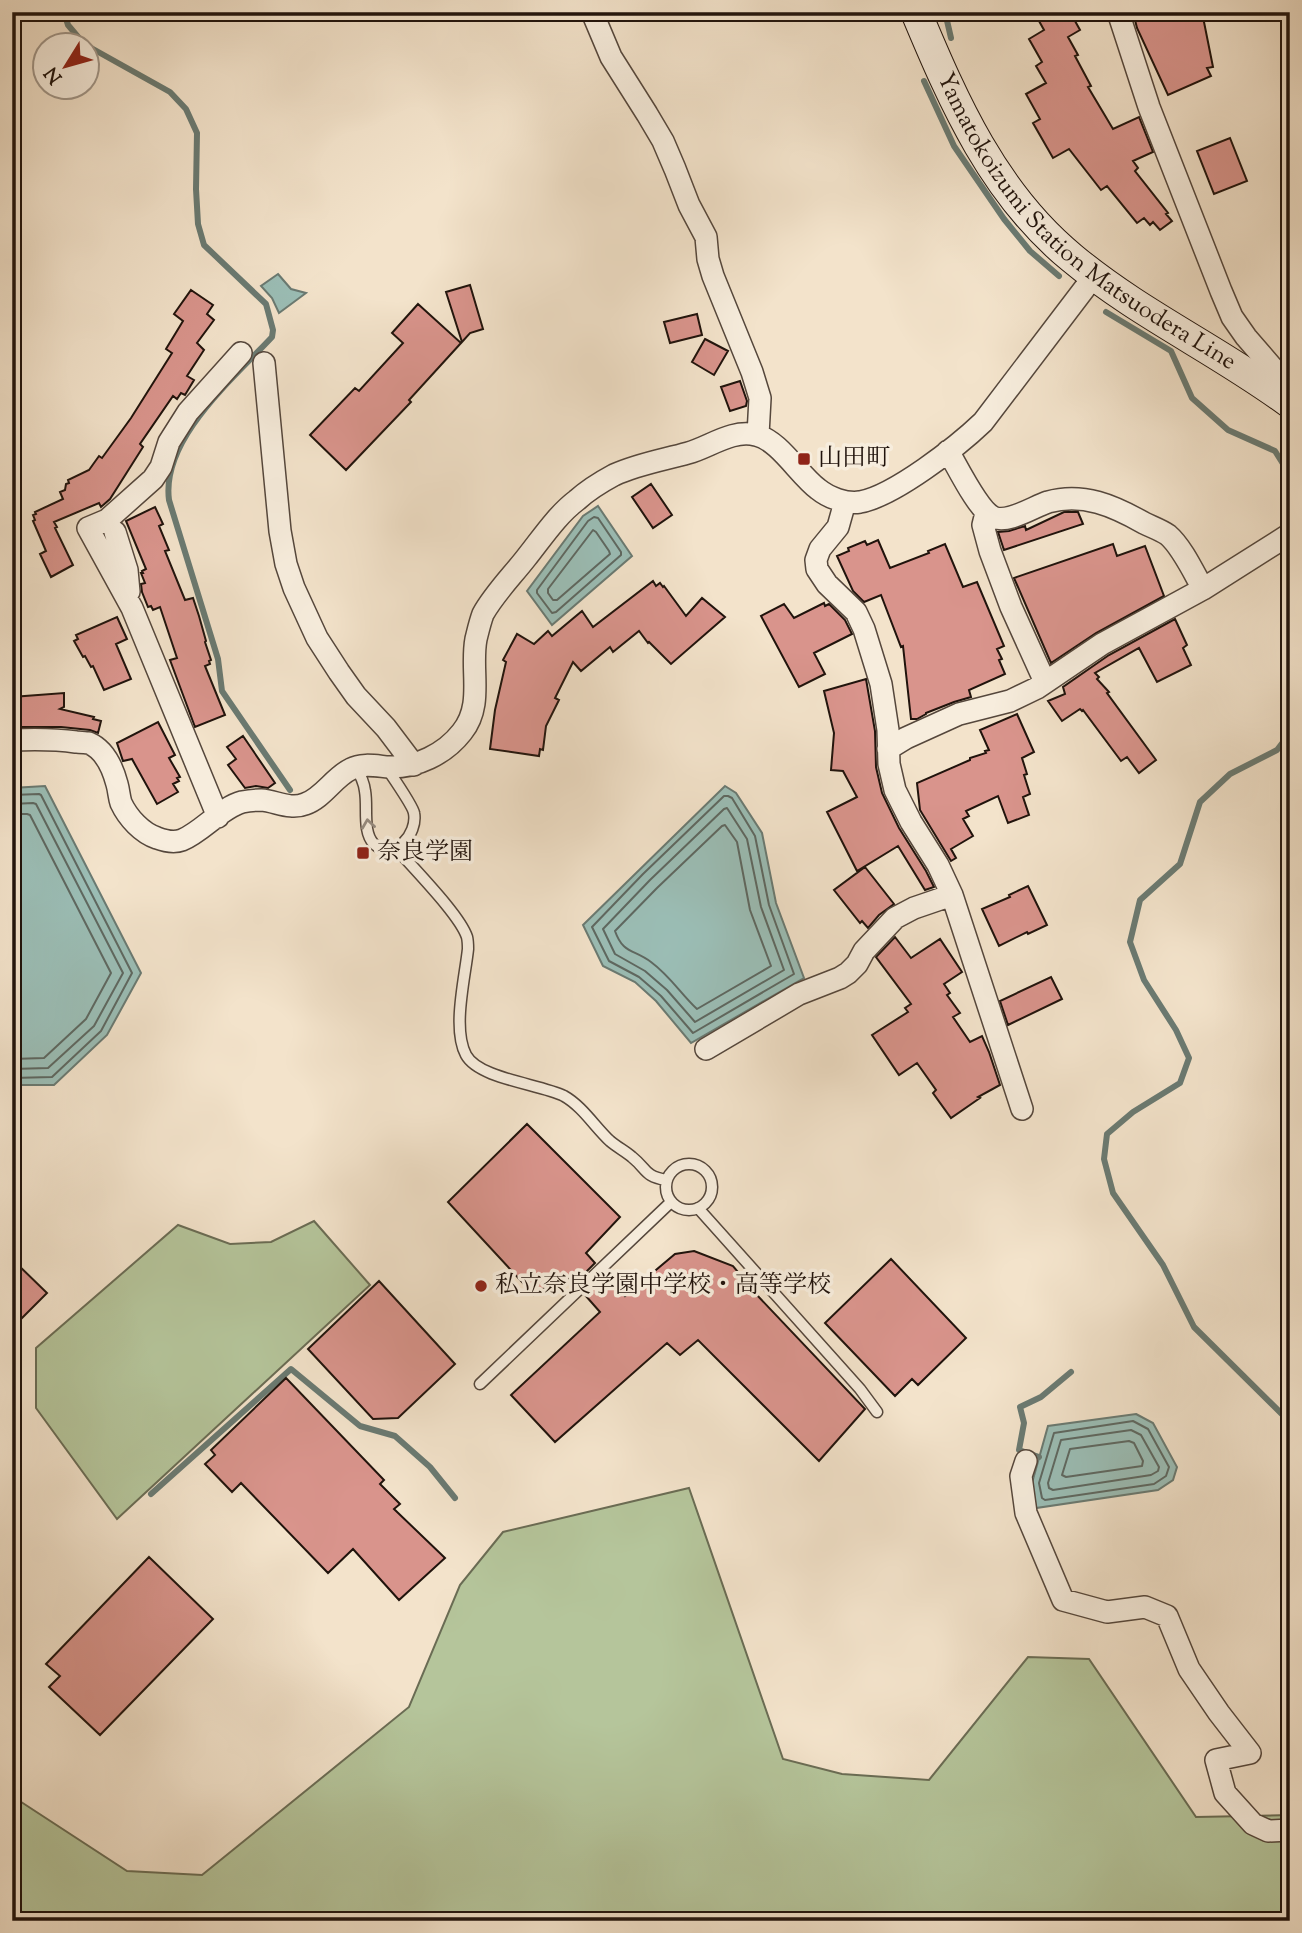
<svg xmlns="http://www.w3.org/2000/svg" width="1302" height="1933" font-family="'Sorts Mill Goudy','Noto Serif JP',serif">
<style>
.green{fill:#b5c59b;stroke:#6a6c54;stroke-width:2}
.water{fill:#9bbeb6;stroke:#6a7a72;stroke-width:2}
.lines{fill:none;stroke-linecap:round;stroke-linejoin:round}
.shore{stroke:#5e6861;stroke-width:2}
.stream{stroke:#6a7a72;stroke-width:6}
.building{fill:#d9948c;stroke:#20130c;stroke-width:2}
.lane-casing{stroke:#55473c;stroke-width:13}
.street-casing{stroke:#55473c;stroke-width:24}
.secondary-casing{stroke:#20130c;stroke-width:32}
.lane{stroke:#f7eddd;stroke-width:10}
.street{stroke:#f7eddd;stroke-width:21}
.secondary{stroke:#f7eddd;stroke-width:30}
.oneway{stroke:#968b7f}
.poi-dot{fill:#8f2418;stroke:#f7eddd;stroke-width:2.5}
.labels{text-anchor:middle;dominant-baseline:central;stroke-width:7;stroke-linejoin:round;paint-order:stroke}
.street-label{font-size:24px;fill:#20130c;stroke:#f7eddd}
.poi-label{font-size:24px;fill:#20130c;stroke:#f7eddd;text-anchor:start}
</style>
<rect width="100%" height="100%" fill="#f3e3cb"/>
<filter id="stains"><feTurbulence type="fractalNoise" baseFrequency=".00286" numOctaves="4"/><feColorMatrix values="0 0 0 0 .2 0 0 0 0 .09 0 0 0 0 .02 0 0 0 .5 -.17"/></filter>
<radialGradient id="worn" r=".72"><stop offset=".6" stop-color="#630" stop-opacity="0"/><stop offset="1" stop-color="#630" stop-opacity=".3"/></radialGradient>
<path class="green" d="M 314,1221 L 370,1285 L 117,1519 L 36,1408 L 36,1348 L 178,1225 L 230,1244 L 271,1242 Z
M 689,1488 L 783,1759 L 842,1774 L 929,1780 L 1028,1657 L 1089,1659 L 1196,1817 L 1290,1815 L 1290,1921 L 12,1921 L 12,1796 L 127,1871 L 202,1875 L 409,1707 L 460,1585 L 503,1532 Z"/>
<path class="water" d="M 278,274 L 291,289 L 306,293 L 279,313 L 272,298 L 261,286 Z
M 598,506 L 632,556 L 552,625 L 527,591 L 583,516 Z
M 45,786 L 141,973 L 107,1035 L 54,1085 L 12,1085 L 12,788 Z
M 725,786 L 736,793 L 762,833 L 776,903 L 804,978 L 691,1043 L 656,1001 L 635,982 L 603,966 L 583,925 Z
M 1136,1414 L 1153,1423 L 1177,1467 L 1173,1480 L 1158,1490 L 1036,1508 L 1032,1483 L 1048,1426 Z"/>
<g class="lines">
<path class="shore" d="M 594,517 L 598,518 L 621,552 L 621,555 L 556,612 L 552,613 L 537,593 L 537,590 L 588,521 Z
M 593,530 L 596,532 L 609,551 L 610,554 L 557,600 L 553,600 L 548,593 L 548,589 Z
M 12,795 L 39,794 L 41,795 L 132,973 L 101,1031 L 52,1077 L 12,1078
M 724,796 L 728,796 L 732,798 L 755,836 L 769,905 L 794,974 L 693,1033 L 661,996 L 639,977 L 609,961 L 592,927 L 643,874 Z
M 12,804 L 33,803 L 36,804 L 123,973 L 94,1026 L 48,1068 L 12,1069
M 727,808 L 747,839 L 761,907 L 784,970 L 695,1022 L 667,990 L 645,971 L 615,954 L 603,929 L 650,880 L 724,809 Z
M 12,814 L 27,814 L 30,815 L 111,973 L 86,1019 L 44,1058 L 12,1059
M 725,825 L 737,842 L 750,910 L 771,966 L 697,1009 C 681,994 670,976 651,962 C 634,949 623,954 615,931 L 657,888 L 722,826 Z
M 1133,1421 L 1148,1429 L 1169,1467 L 1166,1476 L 1154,1484 L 1045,1500 L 1042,1498 L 1039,1483 L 1054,1433 Z
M 1131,1430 L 1141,1435 L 1159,1467 L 1158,1471 L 1151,1475 L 1053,1490 L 1049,1488 L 1048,1483 L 1061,1440 Z
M 1129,1441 L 1134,1443 L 1143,1461 L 1142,1466 L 1066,1477 L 1062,1475 L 1070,1449 Z"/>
<path class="stream" d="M 64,12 L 68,25 L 84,44 L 170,92 L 186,109 L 197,133 L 196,189 L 198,224 L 204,245 L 266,304 L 273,330 L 272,337 C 233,379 161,439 169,500 L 218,659 L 222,691 L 290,790
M 945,12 L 951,38
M 924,81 L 954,146 L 1004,219 L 1030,251 L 1059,276
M 1106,312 L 1171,351 L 1192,398 L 1228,430 L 1275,451 L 1285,467 L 1287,509 L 1290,519
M 1290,733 L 1277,750 L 1230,774 L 1200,802 L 1180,864 L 1140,900 L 1130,942 L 1144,980 L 1176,1030 L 1189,1058 L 1180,1083 L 1133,1112 L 1107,1134 L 1104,1159 L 1113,1193 L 1163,1265 L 1194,1327 L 1290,1422
M 1039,1457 L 1019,1450 L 1024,1423 L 1020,1407 L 1041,1397 L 1071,1372
M 151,1494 L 291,1369 L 360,1426 L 395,1436 L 430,1467 L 455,1498"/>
</g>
<path class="building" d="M 1034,12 L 1070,12 L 1080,30 L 1068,37 L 1078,55 L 1075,56 L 1091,86 L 1088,87 L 1113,129 L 1139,117 L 1153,152 L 1133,161 L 1138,168 L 1135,171 L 1168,213 L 1166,214 L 1172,221 L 1160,230 L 1153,222 L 1150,225 L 1144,218 L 1137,223 L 1107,186 L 1101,190 L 1069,149 L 1053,158 L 1033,123 L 1040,119 L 1026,94 L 1046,83 L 1036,66 L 1042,62 L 1029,39 L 1044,30 Z
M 1133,12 L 1202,12 L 1213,67 L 1207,68 L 1211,76 L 1168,95 L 1137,28 Z
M 1230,138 L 1247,181 L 1214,194 L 1197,151 Z
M 470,285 L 483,329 L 470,333 L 462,342 L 446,292 Z
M 191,290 L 213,305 L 207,314 L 214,320 L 197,343 L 204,350 L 187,376 L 194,380 L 185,395 L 181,393 L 177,399 L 173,396 L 140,444 L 143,447 L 110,499 L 101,507 L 99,503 L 54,522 L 57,527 L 55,528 L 73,565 L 51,577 L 40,554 L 46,551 L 33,521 L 35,520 L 33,515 L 36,514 L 35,512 L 63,499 L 60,492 L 65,490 L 66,484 L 69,483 L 68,480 L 89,470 L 99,456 L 102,458 L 131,418 L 172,353 L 166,349 L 183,321 L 174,314 Z
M 418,304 L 461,343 L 409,400 L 411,402 L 346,470 L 310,435 L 355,388 L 359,391 L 403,343 L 392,333 Z
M 697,314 L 702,335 L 670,343 L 664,322 Z
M 705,339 L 728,351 L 714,375 L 692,362 Z
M 740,381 L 747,401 L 746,406 L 730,411 L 721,387 Z
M 651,484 L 672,515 L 653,528 L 632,497 Z
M 155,507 L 163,524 L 159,526 L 169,550 L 165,551 L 185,600 L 193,598 L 199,616 L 206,641 L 205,642 L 211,660 L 209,661 L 210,664 L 205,666 L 225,715 L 195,727 L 170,660 L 177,658 L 160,607 L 153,610 L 151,606 L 148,607 L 142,592 L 141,584 L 145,583 L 141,573 L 143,573 L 142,571 L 146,569 L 126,521 Z
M 1064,512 L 1078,512 L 1083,524 L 1004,550 L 998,532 L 1009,531 L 1025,526 L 1026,530 Z
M 878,540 L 890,568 L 929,553 L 928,551 L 945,544 L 963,587 L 977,582 L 1004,646 L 997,649 L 1002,659 L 999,660 L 1005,674 L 969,690 L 971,697 L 954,702 L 926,713 L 926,714 L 917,719 L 911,719 L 903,646 L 901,647 L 881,595 L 864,602 L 853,591 L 837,556 L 849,551 L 848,548 L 865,541 L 867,545 Z
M 1113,544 L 1117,556 L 1145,546 L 1164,596 L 1096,633 L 1051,663 L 1014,578 Z
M 653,581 L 656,586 L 660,583 L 663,587 L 664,586 L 686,616 L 702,598 L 725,617 L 671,664 L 649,642 L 648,643 L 639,631 L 613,652 L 610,647 L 581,671 L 573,662 L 555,698 L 559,700 L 546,726 L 543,750 L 540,749 L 539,756 L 490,749 L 495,710 L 506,662 L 503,660 L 517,634 L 534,644 L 548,631 L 552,636 L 582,611 L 593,627 Z
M 824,603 L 825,606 L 829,604 L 845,620 L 852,634 L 814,653 L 825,674 L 799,687 L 761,616 L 784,604 L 794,618 Z
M 117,617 L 127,639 L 116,644 L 131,679 L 104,690 L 93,666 L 91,667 L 85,656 L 83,657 L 74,641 L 78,639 L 76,635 Z
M 1175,619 L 1187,645 L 1183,648 L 1191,665 L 1157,682 L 1139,648 L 1095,673 L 1099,677 L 1097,679 L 1109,692 L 1107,693 L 1156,760 L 1139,773 L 1127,757 L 1121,761 L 1083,710 L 1082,711 L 1080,709 L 1062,721 L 1048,701 L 1065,694 L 1063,687 L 1109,655 Z
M 866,679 L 875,731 L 876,767 L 882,793 L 899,828 L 926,871 L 934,887 L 925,890 L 898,846 L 857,871 L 827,812 L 857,797 L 843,771 L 831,770 L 834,733 L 824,691 Z
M 64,693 L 64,707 L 60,709 L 94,717 L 93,719 L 101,721 L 98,733 L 90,730 L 61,727 L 12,727 L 12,697 Z
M 1017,714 L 1034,752 L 1022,758 L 1027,774 L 1024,775 L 1030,794 L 1023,797 L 1029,815 L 1008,823 L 998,796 L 966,811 L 969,816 L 963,819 L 973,836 L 951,849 L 956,858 L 951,861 L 920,810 L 917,783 L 970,760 L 970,758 L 986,753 L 985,751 L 989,750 L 980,730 Z
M 158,722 L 175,755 L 169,758 L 180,777 L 177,778 L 179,781 L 173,784 L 178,792 L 157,804 L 132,759 L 123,761 L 117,743 Z
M 243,736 L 275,783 L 268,788 L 256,786 L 245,788 L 228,765 L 236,759 L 227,747 Z
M 865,867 L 894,904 L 879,915 L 868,928 L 862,921 L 860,923 L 834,890 Z
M 1028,886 L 1047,925 L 1028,934 L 1027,932 L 999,946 L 982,909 L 1010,897 L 1009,895 Z
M 895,937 L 911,958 L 940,939 L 962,972 L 944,984 L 950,993 L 947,995 L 960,1013 L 953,1017 L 970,1042 L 982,1036 L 989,1052 L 1000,1085 L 978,1097 L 980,1098 L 951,1118 L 933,1093 L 936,1090 L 917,1063 L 899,1075 L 872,1035 L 908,1012 L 905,1008 L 911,1004 L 876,957 Z
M 1051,977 L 1062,999 L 1008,1025 L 1000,1001 Z
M 527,1124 L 620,1217 L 586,1253 L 595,1263 L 574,1284 L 565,1274 L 534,1295 L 448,1202 Z
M 694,1251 L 733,1266 L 756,1294 L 865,1409 L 819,1461 L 698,1340 L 680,1355 L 667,1343 L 555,1442 L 511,1395 L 600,1312 L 585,1295 L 606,1275 L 625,1296 L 675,1254 Z
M 12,1259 L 47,1293 L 12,1328 Z
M 891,1259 L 966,1338 L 918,1385 L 912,1379 L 895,1396 L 825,1323 Z
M 379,1281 L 455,1364 L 398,1418 L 373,1419 L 308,1349 Z
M 286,1378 L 384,1480 L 380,1484 L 400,1504 L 394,1509 L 445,1558 L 399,1600 L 353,1549 L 328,1573 L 241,1483 L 232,1492 L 205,1464 L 215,1455 L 211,1450 Z
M 149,1557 L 213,1619 L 100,1735 L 49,1687 L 60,1676 L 46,1664 Z"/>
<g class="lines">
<defs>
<path id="lane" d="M 355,766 C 360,774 364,782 365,791 C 368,807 362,832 374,844 C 394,862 418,834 414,813 C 413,806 392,776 386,767
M 396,848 C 413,868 460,915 467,937 C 468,941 468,945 468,949 C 465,978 452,1029 466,1055 C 479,1079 540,1084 564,1096 C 582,1106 595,1127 610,1141 C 617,1147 625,1151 632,1157 C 648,1170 644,1176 666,1180
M666 1187a23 23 0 1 1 46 0a23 23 0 1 1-46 0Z
M 698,1208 L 860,1389 L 877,1412
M 480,1384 L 671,1202"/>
<path id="street" d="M 592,12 L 611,57 L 647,114 L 663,141 L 675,169 L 689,205 L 706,237 L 708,259 L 713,276 L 752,372 L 760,398 L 758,435
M 1118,12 L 1149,107 L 1221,291 L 1232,317 L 1246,337 L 1290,388
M 264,363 L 280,531 L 286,564 L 294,588 L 317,638 L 339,672 L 356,696 L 386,728 L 414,765
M 948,451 C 957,466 978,510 993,517 C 1008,524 1033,507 1048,502 C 1083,492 1114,506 1144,523 C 1152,527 1161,530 1168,535 C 1182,547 1194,573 1203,589
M 845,502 L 838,527 L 820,549 L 816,560 L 817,569 L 827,584 L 856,612 L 864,629 L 881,684 L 888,730 L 889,764 L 895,790 L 911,822 L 938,865 L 952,895 L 1022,1109
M 986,513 L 983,525 L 990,551 L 1011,607 L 1045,682
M 115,532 L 127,570 L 129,592
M 12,740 C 34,739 55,739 76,742 C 78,742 88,743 89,743 C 105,750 113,769 117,784 C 119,791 119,797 121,803 C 128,818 142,833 157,838 C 165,841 174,843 182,840 C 202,832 222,807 242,802 C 247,801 256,800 261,800 C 276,801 290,810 305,804 C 323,798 334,777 351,769 C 362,763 376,766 389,767 C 416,768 445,754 462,732 C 484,705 470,670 476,639 C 478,631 480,622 483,614 C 494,594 512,576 526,558 C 542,538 557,515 577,500 C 588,490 601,482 614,475 C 638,464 663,460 688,453 C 710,447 732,429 756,435 C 779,440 799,475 818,489 C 829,498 846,504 860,502 C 894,496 958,446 983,422 L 1094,276
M 888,749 L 906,738 L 959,714 L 1010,701 L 1037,688 L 1102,644 L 1203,589 L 1290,534
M 218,817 L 132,608 L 88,528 L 107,520 L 153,479 L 161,467 L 169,442 L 188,412 L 241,353
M 706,1049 L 799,994 L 840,978 L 848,973 L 857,964 L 864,951 L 895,918 L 914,908 L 952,895
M 1026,1461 L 1021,1476 L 1026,1513 L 1063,1600 L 1107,1612 L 1145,1607 L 1167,1616 L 1189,1669 L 1219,1713 L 1250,1753 L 1216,1760 L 1225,1793 L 1253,1824 L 1268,1831 L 1290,1830"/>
<g id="secondary">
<path id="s1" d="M 916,12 C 954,103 994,194 1072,258 C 1139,314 1220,351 1290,403"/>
</g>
</defs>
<use href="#lane" class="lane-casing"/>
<use href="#street" class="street-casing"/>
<use href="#secondary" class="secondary-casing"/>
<use href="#lane" class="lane"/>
<use href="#street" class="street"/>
<use href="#secondary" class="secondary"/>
</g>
<defs><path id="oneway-chevron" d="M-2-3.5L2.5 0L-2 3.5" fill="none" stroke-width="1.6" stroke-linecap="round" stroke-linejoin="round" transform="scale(1.75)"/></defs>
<use class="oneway" href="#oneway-chevron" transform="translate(368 824) rotate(-98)"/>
<g class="poi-dot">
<rect x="797" y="452" width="14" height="14" rx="3.5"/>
<rect x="356" y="846" width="14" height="14" rx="3.5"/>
<circle cx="481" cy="1286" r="7"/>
</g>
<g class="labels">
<g class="street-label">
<text stroke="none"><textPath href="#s1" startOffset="278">Yamatokoizumi Station Matsuodera Line</textPath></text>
</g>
<g class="poi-label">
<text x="818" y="459">山田町</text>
<text x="377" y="853">奈良学園</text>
<text x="495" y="1286">私立奈良学園中学校・高等学校</text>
</g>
</g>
<rect width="1302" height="1933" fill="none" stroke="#f3e3cb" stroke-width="42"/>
<rect x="14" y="14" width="1274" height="1905" fill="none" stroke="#20130c" stroke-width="3.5"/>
<rect x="21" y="21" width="1260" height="1891" fill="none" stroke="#20130c" stroke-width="2"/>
<g transform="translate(66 66) rotate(233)"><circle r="33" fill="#f7eddd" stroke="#a19689" stroke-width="2"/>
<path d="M0-5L12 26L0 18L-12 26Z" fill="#8f2418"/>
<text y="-10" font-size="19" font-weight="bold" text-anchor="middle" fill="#20130c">N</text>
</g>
<rect width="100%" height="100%" filter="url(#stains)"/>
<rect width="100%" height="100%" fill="url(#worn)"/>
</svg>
